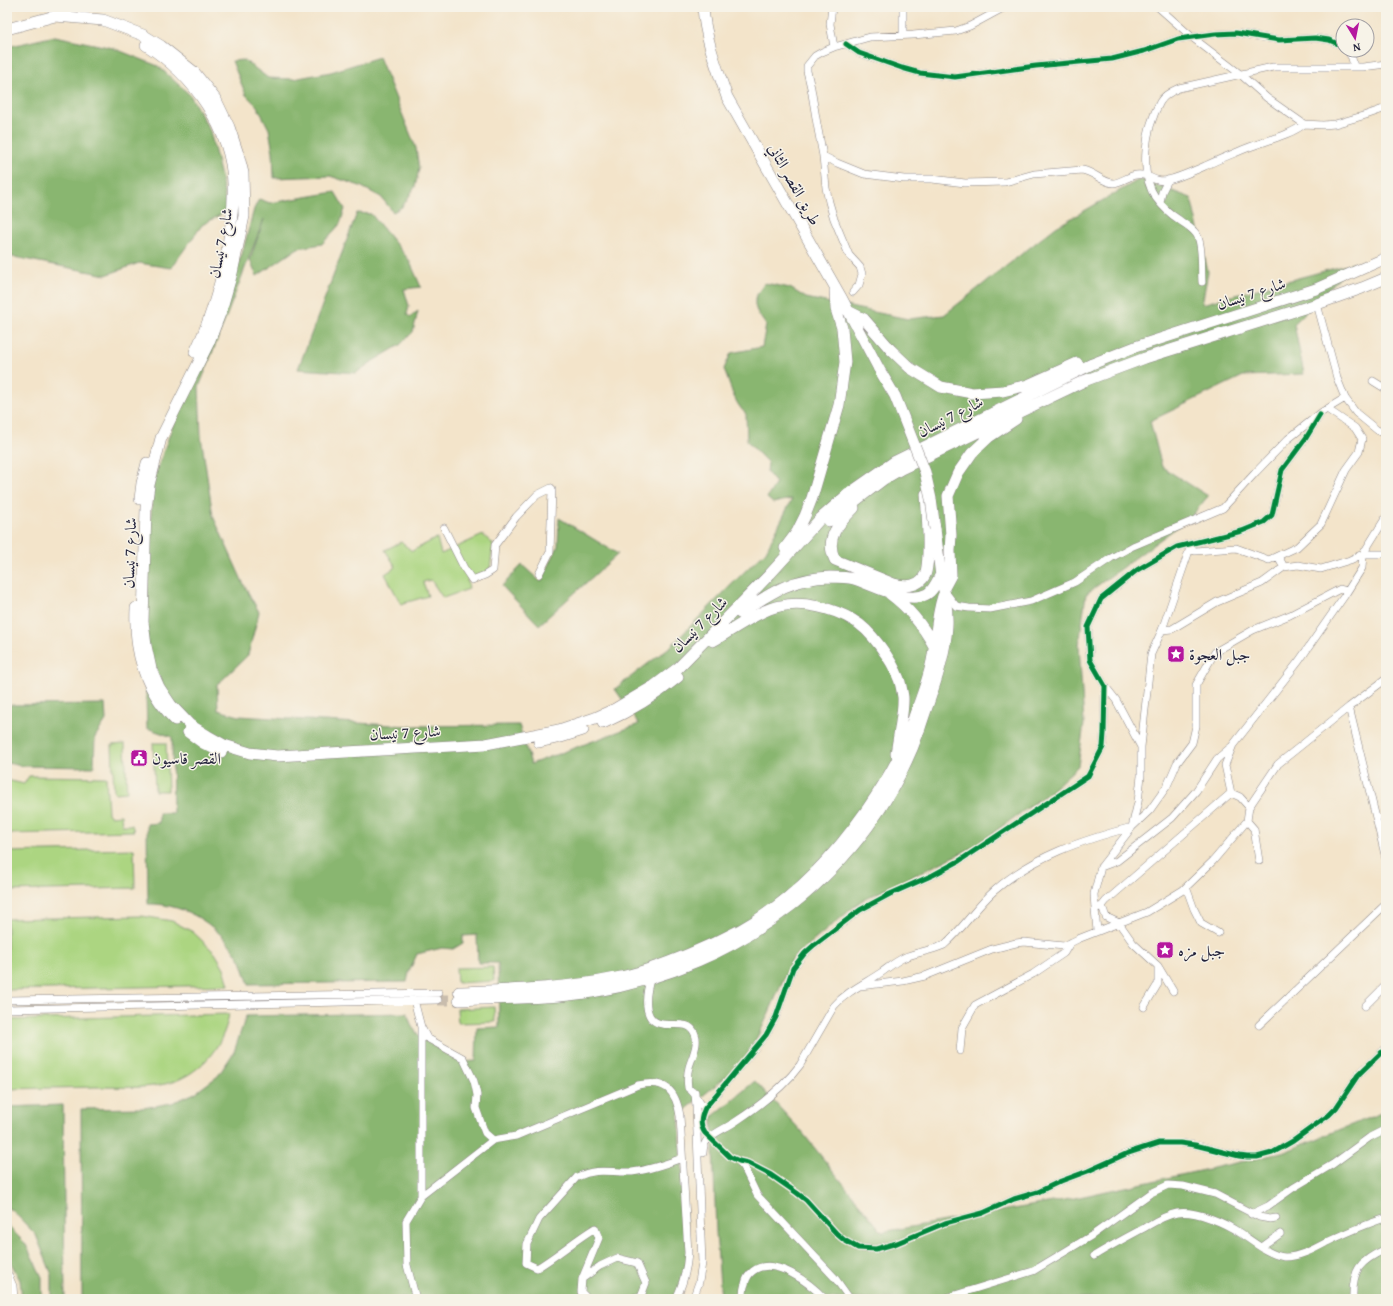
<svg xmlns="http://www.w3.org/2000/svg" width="1393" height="1306" font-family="'Gentium Book Plus',Amiri,serif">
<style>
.green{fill:#acd581;stroke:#677c5e}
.forest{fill:#89b66f;stroke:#566c55}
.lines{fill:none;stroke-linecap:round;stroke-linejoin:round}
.primary-tunnel{stroke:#c9bdad;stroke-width:11;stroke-dasharray:11 5.5;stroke-linecap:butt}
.minor-casing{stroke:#8a8382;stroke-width:8}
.primary-casing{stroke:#8a8382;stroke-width:12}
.minor{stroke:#fff;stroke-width:7}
.primary{stroke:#fff;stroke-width:11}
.primary-bridge-casing{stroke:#8a8382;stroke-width:12;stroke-linecap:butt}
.primary-bridge{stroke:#fff;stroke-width:11}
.cycleway-casing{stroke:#f7f3e8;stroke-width:8}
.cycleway{stroke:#00873e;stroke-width:5}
.labels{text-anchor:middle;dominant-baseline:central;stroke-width:3;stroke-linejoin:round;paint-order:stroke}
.street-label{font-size:16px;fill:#22223b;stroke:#f7f3e8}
.poi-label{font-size:16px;fill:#22223b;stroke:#f7f3e8;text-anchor:start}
</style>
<rect width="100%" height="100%" fill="#f7f3e8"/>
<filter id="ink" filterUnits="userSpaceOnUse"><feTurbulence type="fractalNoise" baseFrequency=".025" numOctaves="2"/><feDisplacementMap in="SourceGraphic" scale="8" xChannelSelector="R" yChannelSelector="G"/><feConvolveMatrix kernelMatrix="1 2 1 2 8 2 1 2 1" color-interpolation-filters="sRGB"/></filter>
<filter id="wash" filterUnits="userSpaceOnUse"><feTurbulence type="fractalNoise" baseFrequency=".012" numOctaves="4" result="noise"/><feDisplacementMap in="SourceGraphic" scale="16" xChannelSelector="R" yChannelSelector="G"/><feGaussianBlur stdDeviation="0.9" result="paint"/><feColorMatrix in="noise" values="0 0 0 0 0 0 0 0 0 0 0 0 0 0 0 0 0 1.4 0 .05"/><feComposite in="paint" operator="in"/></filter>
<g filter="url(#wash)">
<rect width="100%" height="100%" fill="#f3e4ca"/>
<path class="green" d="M 483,535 L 493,544 L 490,570 L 467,580 L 469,589 L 443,598 L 431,580 L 423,582 L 428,596 L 401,604 L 385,574 L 396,567 L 385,550 L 401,542 L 412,551 L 437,538 L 441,554 Z
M 153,743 L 166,743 L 168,791 L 155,791 Z
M 125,744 L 127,792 L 114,793 L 112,745 Z
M 29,776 L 106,777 L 108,813 L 110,816 L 121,815 L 122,825 L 132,825 L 134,831 L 7,834 L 7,780 L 24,784 Z
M 134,849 L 135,888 L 7,891 L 7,852 Z
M 142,916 L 172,921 L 193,932 L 215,953 L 224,968 L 229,985 L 7,990 L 7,919 Z
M 493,967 L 494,981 L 457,983 L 456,968 Z
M 494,1007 L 495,1022 L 458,1023 L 457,1009 Z
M 229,1014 C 224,1047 198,1077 165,1084 C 143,1089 118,1087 95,1087 C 66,1088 36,1088 7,1089 L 7,1020 Z"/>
<path class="forest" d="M 55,36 L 113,48 L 158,66 L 190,95 L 210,131 L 221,177 L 227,211 L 202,225 L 171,268 L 139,263 L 106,275 L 14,257 L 7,257 L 7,47 Z
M 379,57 L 416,148 L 419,169 L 415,187 L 402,207 L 393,212 L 381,197 L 360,186 L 330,176 L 274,178 L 273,152 L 269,129 L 257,106 L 246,95 L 232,61 L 244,60 L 268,78 L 293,79 L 331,72 Z
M 1140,179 L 1191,198 L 1208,272 L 1202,304 L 1354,263 L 1294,324 L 1304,374 L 1243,376 L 1150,421 L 1162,467 L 1208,496 L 1191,517 L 1086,594 L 1079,645 L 1084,724 L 1078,766 L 1051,791 L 972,848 L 861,901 L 793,958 L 763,1026 L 743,1063 L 679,1115 L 688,1259 L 676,1299 L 82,1299 L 81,1109 L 143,1108 L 172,1103 L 195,1093 L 218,1076 L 234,1052 L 246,1016 L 407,1013 L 412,1027 L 421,1038 L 460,1062 L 476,1061 L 477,1028 L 499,1027 L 498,963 L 478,963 L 477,935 L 463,936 L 463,943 L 453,949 L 442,948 L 417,954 L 409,972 L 407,982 L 249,984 C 246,977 244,968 241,961 C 222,928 187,903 148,904 L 147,824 L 159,823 L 159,813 L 173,813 L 172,737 L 147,728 L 146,696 L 148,571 L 153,481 L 185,391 L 242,254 L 254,209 L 259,199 L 270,203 L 335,192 L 345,209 L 340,224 L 322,244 L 298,248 L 257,276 L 250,260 L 264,219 L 199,387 L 201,436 L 213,516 L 244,585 L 259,612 L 248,655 L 217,685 L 218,710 L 239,716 L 408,726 L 519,725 L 531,764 L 639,724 L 615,689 L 671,646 L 739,577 L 766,551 L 792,499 L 773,503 L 767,498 L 776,483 L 767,472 L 768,463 L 747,441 L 746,414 C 733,402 730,384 724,369 L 731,353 L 762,347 L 766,325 C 753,307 750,302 765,283 L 790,288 L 806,298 L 908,319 L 944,315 L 1056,227 Z
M 357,213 L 371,214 L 409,260 L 421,287 L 404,289 L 409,306 L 407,314 L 410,317 L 418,311 L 413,332 L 400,345 L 373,361 L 356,373 L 298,369 Z
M 559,518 L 618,554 L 539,625 L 502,586 L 522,565 L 541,582 L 558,546 Z
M 105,704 L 106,720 L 95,737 L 94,767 L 23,766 L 7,763 L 7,705 Z
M 755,1081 L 801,1131 L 882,1232 L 1070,1199 L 1282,1153 L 1386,1111 L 1386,1299 L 721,1299 L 716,1232 L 712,1117 Z
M 63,1105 L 65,1299 L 52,1299 L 52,1275 L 36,1235 L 12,1210 L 7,1208 L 7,1107 Z
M 7,1225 L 25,1243 L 42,1277 L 42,1299 L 22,1299 L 20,1280 L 10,1261 L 7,1259 Z"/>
</g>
<g filter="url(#ink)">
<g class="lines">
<path class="primary-tunnel" d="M 438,1000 L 459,1000"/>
<defs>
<path id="minor" d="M 832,7 L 830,24 L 834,47
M 903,7 L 903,35
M 1158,7 L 1193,38 L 1240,74 L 1267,98 L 1304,124 L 1323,125 L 1335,124 L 1366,115 L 1386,108
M 846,44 L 859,53 L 902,68 L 920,73 L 955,77 L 1036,66 L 1112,59 L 1144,51 L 1178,39 L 1215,34 L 1236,33 L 1279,40 L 1315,38 L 1329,40 L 1343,46
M 1347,50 L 1352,58 L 1354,67
M 823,156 L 837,163 L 864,174 L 904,179 L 932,179 L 965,183 L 1005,182 L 1034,174 L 1082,170 C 1094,172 1102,182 1113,183 C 1121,183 1128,176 1136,175 C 1148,172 1154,184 1168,180 C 1181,177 1193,171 1205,166 C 1217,160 1230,155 1242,150 C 1260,142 1290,136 1304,124
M 1160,203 L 1162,192 L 1168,180
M 1202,282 C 1201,269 1203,249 1198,237 C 1194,228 1185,225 1178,219 C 1170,214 1162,206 1156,198 C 1138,173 1146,127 1160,102 C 1164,95 1172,91 1179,88 L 1273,67 L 1363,67 L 1386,64
M 853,292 L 859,285 L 862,274 L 860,267 L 849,255 L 834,219 L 829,202 L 826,188 L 823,156 L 817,124 L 811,88 L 807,71 L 807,66 L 815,56 L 822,52 L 834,47 L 870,37 L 913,35 L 956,31 L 970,26 L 1005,7
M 1317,304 L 1337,378 L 1345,398 L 1356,413 L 1377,430 L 1386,434
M 1373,381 L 1386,389
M 1320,415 L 1306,438 L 1282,470 L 1272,515 L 1264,522 L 1242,531 L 1177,547 L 1137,570 L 1101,599 L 1088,627 L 1090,660 L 1105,686 L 1104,733 L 1103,747 L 1088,776 L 959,861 L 933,875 L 890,894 L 860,910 L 814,945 L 805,953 L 793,968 L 776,1017 L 766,1035 L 705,1108 C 701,1117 699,1125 705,1133 L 730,1157 L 739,1161 L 748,1163 L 771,1175 L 797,1193 L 806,1200 L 837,1234 L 844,1240 L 858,1248 L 876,1249 L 897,1243 L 945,1223 L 983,1213 L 1014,1199 L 1038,1192 L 1061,1181 L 1088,1171 L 1128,1153 L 1159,1143 L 1180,1143 L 1195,1145 L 1239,1156 L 1247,1157 L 1257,1157 L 1272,1153 L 1293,1141 L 1329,1115 L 1336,1108 L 1358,1075 L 1386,1048
M 444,528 L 464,568 L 472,580 L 485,575 L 493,570 L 495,545 L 516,517 L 537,495 L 551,488
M 1185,545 L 1195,551 L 1236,548 L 1269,560 L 1297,547 L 1321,524 L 1346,470 L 1359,452 L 1362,439 L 1355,428 L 1327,409
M 1284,567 L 1298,565 L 1321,569 L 1350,560 L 1363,554 L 1386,517
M 539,574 L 550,552 L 552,489
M 946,593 L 956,606 L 969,608 L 990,609 L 1031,601 L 1075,582 L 1111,558 L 1133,546 L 1223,508 L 1256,472 L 1288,439 L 1322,412 L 1345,398
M 1162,630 L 1172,629 L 1217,602 L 1262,583 L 1284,567 L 1278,556
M 1349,707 L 1386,679
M 1141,747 L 1151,654 L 1162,630 L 1190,548
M 1231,793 L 1225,765 L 1233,745 L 1299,661 L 1345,595 L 1362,568 L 1363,554 L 1386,554
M 1249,807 L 1278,764 L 1349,707 L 1386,859
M 1247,821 L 1254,829 L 1259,861
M 1101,867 L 1117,861 L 1172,818 L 1196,791 L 1217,759 L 1231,747
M 1186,887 L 1194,909 L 1201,923 L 1218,933
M 1095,909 L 1094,894 L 1101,867 L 1132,827 L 1150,810 L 1167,786 L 1177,763 L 1192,743 L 1196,726 L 1196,685 L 1215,652 L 1253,630 L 1290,615 L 1340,589 L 1347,591
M 1097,931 L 1095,909 L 1099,907
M 1158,966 L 1173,991
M 651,977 C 646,992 641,1021 662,1024 C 673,1026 690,1020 695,1034 C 699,1044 692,1057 689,1067 C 687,1074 687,1081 688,1088 C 697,1094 697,1102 705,1108
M 860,986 L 903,981 L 925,976 L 992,949 L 1016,943 L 1024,942 L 1064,946 L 1078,939 L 1147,912 L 1183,890 L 1213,861 L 1247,821 L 1249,807 L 1240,797 L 1231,793 L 1106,901 L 1102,906 L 1106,917 L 1119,923 L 1133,943 L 1158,966 L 1158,984 L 1144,1007
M 411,993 L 414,1000 L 421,1027 L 427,1038 L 463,1058 L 474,1081 L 477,1095 L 476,1108 L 482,1125 L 485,1133 L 493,1140 L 516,1136 L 638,1085 C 665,1079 676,1090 680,1116 L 688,1253 C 687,1269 683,1284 676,1299
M 7,1000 L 439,993
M 1365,1006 L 1386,985
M 7,1009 L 438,1000
M 1259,1025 L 1386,904
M 421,1028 L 421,1196
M 960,1051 L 962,1028 L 975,1005 L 1033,974 L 1064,953 L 1070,943
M 703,1153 C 703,1148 704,1143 708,1139 C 715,1132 726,1128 735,1122 C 758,1107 783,1088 800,1065 L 834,1006 C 847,991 866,983 882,972 C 889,967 895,962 903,958 C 916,952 931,951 944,945 C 963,929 976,907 994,891 C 1033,856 1083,840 1132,827 L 1138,802 L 1141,776 L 1141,747 L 1116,700 L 1105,686
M 739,1161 L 746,1172 L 757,1195 L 835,1278 L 850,1299
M 1251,1214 L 1268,1206 L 1293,1188 L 1333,1164 L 1370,1137 L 1386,1129
M 1262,1247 L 1280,1234
M 1094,1256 C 1110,1246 1127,1237 1144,1228 C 1154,1222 1165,1215 1177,1213 C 1196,1210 1225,1223 1240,1233 C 1252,1241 1270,1256 1285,1257 C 1300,1257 1314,1249 1327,1242 C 1346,1233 1366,1224 1386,1218
M 7,1272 L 13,1286 L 14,1299
M 582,1279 L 599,1238 L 595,1228 C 575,1240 557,1256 537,1268 L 526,1263 L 527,1244 L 539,1219 L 577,1177 C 598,1167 610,1173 632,1172 C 649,1170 666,1164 682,1158
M 416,1299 L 407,1265 L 406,1221 L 421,1196 L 493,1140
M 588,1299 L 581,1292 L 582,1279 L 600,1266 L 617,1258 L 637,1263 L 646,1283 L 641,1296 L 629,1299
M 693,1299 L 699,1282 L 702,1263 L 696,1107 L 695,1092
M 743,1299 C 743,1294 743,1288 745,1284 C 746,1279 749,1274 753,1271 C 774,1255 811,1284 825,1299
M 942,1299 L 1033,1271 L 1091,1236 L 1151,1193 L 1168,1185 L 1183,1186 L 1215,1194 L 1259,1217 L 1270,1219 L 1276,1218
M 1353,1299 C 1352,1270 1359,1261 1386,1249"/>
<path id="primary" d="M 703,7 C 705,38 717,68 727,97 L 842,299 L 879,369
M 7,29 L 55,16 L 103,20 L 143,35 L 161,46 L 194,72 L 216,100 L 229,127 L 239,157 L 243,173 L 244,216 L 232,273 L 221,311 L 209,342 L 161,438 L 149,485 L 146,508 L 143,622 L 146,646 L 151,669 L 159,687 L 171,705 L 190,725 L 208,736 L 224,745 L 250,753 L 277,756 L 486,744 L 559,730 L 595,718 L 615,709 L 654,686 L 678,668 L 770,574 L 821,518 L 847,495 L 894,462 L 1092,364 L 1135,347 L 1316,289 L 1386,258
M 146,45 C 192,74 232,128 233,184 C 234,209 230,233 226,257 C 219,290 210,322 195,352
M 848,311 L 864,319 L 891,350 L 910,368 L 941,387 L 972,393 L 1003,391 L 1028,385 L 1077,363
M 140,499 L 142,483 L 147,463
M 854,508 C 839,523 824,538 835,560 L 894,584 C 905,587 919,587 925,575 C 931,560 927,512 926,494
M 829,521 L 884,479 L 901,469 L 1084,381 L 1145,358 L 1317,304 L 1362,288 L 1386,278
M 785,548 L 797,532 L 805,516 L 812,498 L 839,405 L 845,362 L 842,328 L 836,309 L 835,290
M 944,588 L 951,575 L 950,551 L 951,535 L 948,496 L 958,473 L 972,453 L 989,437 L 1016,419
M 890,594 C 909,608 923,626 934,646
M 136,608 C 134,652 144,688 175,720
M 740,613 C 771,593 792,578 830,577 C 837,577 847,577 854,579 C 873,585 908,605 927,594 C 934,590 937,581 941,574
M 713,641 C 731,631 761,609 780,606 C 803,601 833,608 853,620 C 870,629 892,660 899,679 C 901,684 902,691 903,697 C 904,711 898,739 896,754
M 603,723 C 630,711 655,696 678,677
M 188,732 L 203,743 L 221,752
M 539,742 L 561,737 L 583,730
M 459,992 C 511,990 564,989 616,978 C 641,973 665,964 689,954 C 706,947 723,939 740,930 C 791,902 833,858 866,811 C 881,789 896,766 906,741 C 909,732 912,723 915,714 C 922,696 928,680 932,661 C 936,640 936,617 943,596
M 459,1000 C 503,998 548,999 592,992 C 739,968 870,871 920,728 C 931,694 945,661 947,626 C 948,609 945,593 941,576 C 939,560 937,545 935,529"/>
</defs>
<use href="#minor" class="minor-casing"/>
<use href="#primary" class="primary-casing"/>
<use href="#minor" class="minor"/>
<use href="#primary" class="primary"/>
<defs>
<path id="primary-bridge" d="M 879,369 L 895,396 L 925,472 L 931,499 L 935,529"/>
</defs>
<use href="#primary-bridge" class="primary-bridge-casing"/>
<use href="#primary-bridge" class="primary-bridge"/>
<defs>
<path id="cycleway" d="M 846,44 L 859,53 L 902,68 L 920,73 L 955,77 L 1036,66 L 1112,59 L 1144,51 L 1178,39 L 1215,34 L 1236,33 L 1279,40 L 1315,38 L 1329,40 L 1343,46
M 1320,415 L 1306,438 L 1282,470 L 1272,515 L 1264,522 L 1242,531 L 1177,547 L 1137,570 L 1101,599 L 1088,627 L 1090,660 L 1105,686 L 1104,733 L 1103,747 L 1088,776 L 959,861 L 933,875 L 890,894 L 860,910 L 814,945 L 805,953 L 793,968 L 776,1017 L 766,1035 L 705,1108 C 701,1117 699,1125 705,1133 L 730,1157 L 739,1161 L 748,1163 L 771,1175 L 797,1193 L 806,1200 L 837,1234 L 844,1240 L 858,1248 L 876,1249 L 897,1243 L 945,1223 L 983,1213 L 1014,1199 L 1038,1192 L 1061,1181 L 1088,1171 L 1128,1153 L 1159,1143 L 1180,1143 L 1195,1145 L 1239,1156 L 1247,1157 L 1257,1157 L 1272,1153 L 1293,1141 L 1329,1115 L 1336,1108 L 1358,1075 L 1386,1048"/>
</defs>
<use href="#cycleway" class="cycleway-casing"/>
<use href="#cycleway" class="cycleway"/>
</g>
</g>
<defs>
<symbol id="sight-square" viewBox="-11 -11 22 22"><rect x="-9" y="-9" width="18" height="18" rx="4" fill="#b5179e" stroke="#f7f3e8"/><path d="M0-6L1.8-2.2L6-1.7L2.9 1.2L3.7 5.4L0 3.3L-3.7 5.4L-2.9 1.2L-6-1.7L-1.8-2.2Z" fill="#fff"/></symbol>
<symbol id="civic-square" viewBox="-11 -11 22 22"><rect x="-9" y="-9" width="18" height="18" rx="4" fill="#b5179e" stroke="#f7f3e8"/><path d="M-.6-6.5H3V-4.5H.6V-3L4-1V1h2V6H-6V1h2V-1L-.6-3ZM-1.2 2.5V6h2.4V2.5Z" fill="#fff"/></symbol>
</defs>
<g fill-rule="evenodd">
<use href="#sight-square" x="1166" y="644" width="20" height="20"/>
<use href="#civic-square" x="129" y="748" width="20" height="20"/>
<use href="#sight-square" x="1155" y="940" width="20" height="20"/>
</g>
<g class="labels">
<g class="street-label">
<text transform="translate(795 184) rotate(61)">طريق القصر الثاني</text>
<text transform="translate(220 243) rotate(-79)">شارع 7 نيسان</text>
<text transform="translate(1251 293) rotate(-18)">شارع 7 نيسان</text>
<text transform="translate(950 416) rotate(-27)">شارع 7 نيسان</text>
<text transform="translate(129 553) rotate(-88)">شارع 7 نيسان</text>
<text transform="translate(699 624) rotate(-45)">شارع 7 نيسان</text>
<text transform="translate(405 732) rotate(-3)">شارع 7 نيسان</text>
</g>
<g class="poi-label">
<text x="1189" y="654">جبل العجوة</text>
<text x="152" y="758">القصر قاسيون</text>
<text x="1178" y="950">جبل مزه</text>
</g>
</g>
<rect width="1393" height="1306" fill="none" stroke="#f7f3e8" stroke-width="24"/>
<g transform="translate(1355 38) rotate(170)"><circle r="19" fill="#f7f3e8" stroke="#a29fa3"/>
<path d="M0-3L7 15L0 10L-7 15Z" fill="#b5179e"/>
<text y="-6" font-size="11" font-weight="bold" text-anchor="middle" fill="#22223b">N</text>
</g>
</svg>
